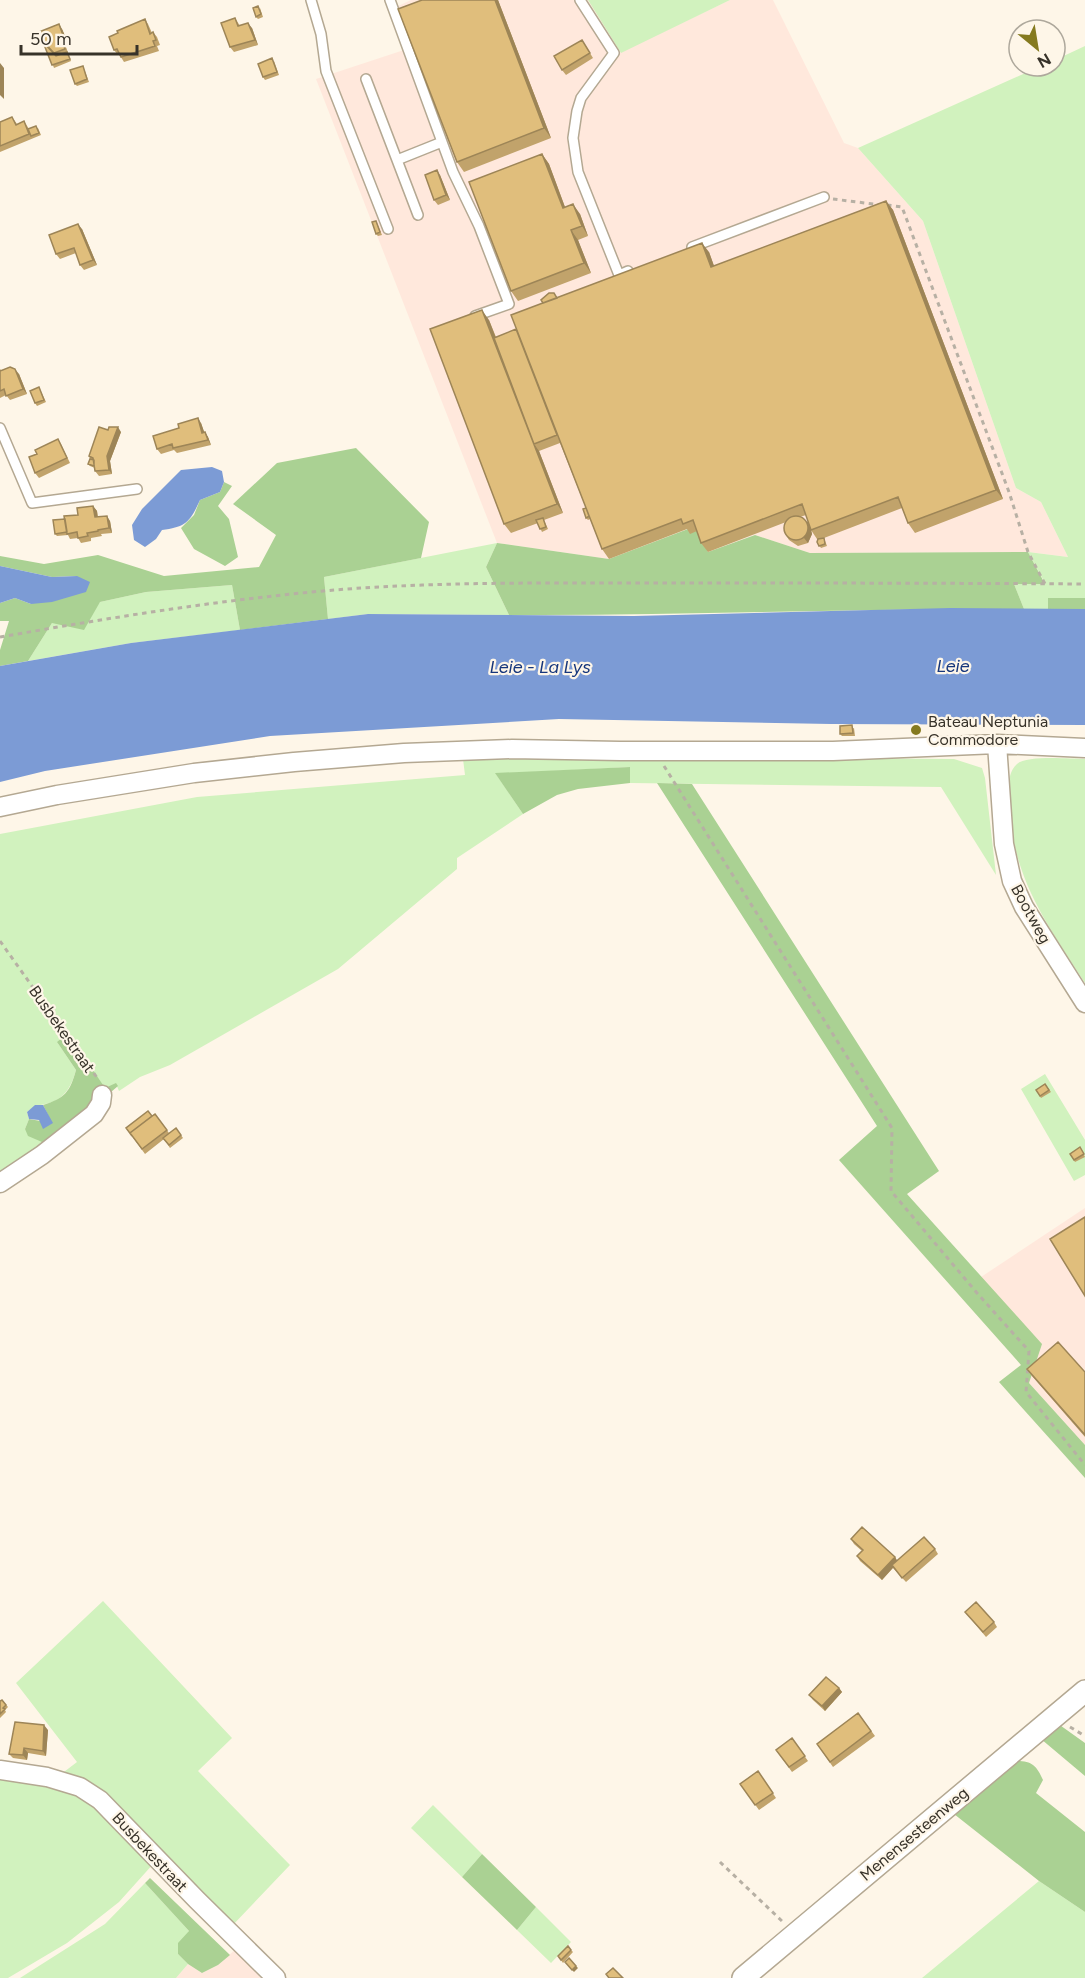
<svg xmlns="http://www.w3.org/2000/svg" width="1085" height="1978" font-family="Figtree,sans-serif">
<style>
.industrial{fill:#ffe8dc}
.green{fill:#d1f2be}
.forest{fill:#aad193}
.water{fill:#7c9bd5}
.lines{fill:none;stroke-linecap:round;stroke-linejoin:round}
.service-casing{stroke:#b4a892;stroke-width:12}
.minor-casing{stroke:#b4a892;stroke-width:21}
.tertiary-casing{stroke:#b4a892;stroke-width:24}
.path{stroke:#b7b0a4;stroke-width:3;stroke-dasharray:4.5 4.5;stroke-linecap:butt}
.service{stroke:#fff;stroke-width:9}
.minor{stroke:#fff;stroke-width:18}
.tertiary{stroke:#fff;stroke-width:21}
.wall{fill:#c1a36b;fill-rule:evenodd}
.shaded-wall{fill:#9d8557}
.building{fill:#e0be7c;stroke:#9d8557;stroke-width:1.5}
.poi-dot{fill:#857a1f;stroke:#fef6e8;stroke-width:2}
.labels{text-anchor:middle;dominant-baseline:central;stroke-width:4.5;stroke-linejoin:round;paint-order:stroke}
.poi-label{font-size:16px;fill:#373229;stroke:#fef6e8;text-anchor:start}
.street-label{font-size:16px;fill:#373229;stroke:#fef6e8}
.water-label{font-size:18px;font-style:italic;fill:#16367b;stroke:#fef6e8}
</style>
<rect width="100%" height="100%" fill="#fef6e8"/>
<path class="industrial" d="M 411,0 L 588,0 L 621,52 L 730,0 L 773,0 L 844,143 L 858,148 L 923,221 L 1016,488 L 1041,502 L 1068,557 L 1028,552 L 810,553 L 755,535 L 708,552 L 690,534 L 688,529 L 609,559 L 497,543 L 316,79 L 407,49 L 392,9 Z
M 1085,1208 L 1085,1445 L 1029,1383 L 1034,1365 L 981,1277 Z
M 237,1948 L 268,1978 L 176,1978 L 188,1964 L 202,1973 L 218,1965 Z"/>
<path class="green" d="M 588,0 L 730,0 L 621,53 Z
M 1085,46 L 1085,598 L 1048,598 L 1048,609 L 1024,609 L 1014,584 L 1045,583 L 1028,552 L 1068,557 L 1041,502 L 1016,488 L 923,221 L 858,148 L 1041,66 L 1055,66 L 1055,60 Z
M 497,543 L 486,567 L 509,615 L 368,614 L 328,619 L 324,577 Z
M 232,585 L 240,630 L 131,643 L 28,661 L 52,623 L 100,602 L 146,592 Z
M 666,757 L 954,759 L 982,768 L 985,778 L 996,875 L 941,787 L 630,783 L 630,767 L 496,774 L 523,814 L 457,858 L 457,869 L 338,969 L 170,1065 L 140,1077 L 119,1091 L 116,1084 L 106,1089 L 57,1042 L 76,1070 C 71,1088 64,1100 45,1104 C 36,1106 34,1106 27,1112 L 29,1119 L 25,1129 L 49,1145 L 0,1177 L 0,834 L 197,797 L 465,775 L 463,759 Z
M 1085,759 L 1085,983 C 1045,921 1011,876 1009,799 C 1009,787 1007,773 1017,764 C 1027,755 1070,759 1085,759 Z
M 1045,1074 L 1085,1140 L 1085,1175 L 1074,1181 L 1021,1089 Z
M 103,1601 L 232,1738 L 198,1771 L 290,1865 L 231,1927 L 60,1775 L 77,1762 L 16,1683 Z
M 0,1777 L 42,1782 L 89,1798 L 154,1863 L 119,1902 L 67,1943 L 8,1978 L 0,1978 Z
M 433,1805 L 482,1854 L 462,1877 L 411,1828 Z
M 1039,1881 L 1085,1912 L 1085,1978 L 922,1978 Z
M 145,1883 L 189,1931 L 178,1954 L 188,1964 L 176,1978 L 20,1978 L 105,1924 Z
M 536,1907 L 571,1942 L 551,1963 L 517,1930 Z"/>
<path class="forest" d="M 356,448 L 429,522 L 421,558 L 324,577 L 328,619 L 240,630 L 232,585 L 146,592 L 100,602 L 84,630 L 52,623 L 28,661 L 0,666 L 0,650 L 9,621 L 0,621 L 0,603 L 15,598 L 31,604 L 77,576 L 52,577 L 0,566 L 0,556 L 44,564 L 98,555 L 164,576 L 259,567 L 276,535 L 233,504 L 277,463 Z
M 224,482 L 232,486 L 218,506 L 229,519 L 238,557 L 225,566 L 194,549 L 181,528 L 194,515 L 200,500 L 220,492 Z
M 688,529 L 700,530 L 708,552 L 755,535 L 810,553 L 1028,552 L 1045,584 L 1014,584 L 1024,609 C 852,608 681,616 509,615 L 486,567 L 497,543 L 609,559 Z
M 1048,598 L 1085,598 L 1085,609 L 1048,609 Z
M 630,767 L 630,783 L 578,789 L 557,795 L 523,814 L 495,773 Z
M 657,783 L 692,784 L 939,1171 L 907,1194 L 1042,1344 L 1029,1383 L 1085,1445 L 1085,1478 L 999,1382 L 1021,1365 L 839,1160 L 877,1126 Z
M 68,1033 L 105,1088 L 116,1083 L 118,1086 L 49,1145 L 28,1136 L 25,1129 L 29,1119 L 52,1123 L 43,1105 C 65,1098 70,1092 76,1070 L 57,1042 Z
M 1057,1723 L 1085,1743 L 1085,1776 L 1041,1739 Z
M 1017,1761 C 1032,1761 1037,1766 1043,1780 L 1036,1793 L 1085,1832 L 1085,1912 L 1039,1881 L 954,1814 Z
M 482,1854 L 536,1907 L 517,1930 L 462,1877 Z
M 150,1878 L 230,1955 L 218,1965 L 202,1973 L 188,1964 L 178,1954 L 178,1943 L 189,1931 L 145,1883 Z"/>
<path class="water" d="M 212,467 L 222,471 L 224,482 L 220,492 L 200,500 C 190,522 186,527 162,530 L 156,539 L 145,547 L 134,540 L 132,525 L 142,509 L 181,470 Z
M 0,566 L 52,577 L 77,576 L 90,582 L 86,592 L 52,602 L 31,604 L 15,598 L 0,603 Z
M 950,608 L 1085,609 L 1085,725 L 831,724 L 559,719 L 270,736 L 45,771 L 0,782 L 0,666 L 131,643 L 368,614 L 634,616 Z
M 35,1105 L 43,1105 L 53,1123 L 43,1129 L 39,1120 L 29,1119 L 27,1112 Z"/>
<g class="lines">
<defs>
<path id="service" d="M 311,0 L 321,34 L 326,71 L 388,229
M 390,0 L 453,172 L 479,226 L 509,304 L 475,316
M 580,0 L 614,53 L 581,98 L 577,111 L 573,138 L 578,172 L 619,275 L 628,271
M 366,79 L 397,160
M 418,215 L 397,160 L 442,142
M 692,247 L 824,197
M 0,428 L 32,503 L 137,489"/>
<path id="minor" d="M 997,744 L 1004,844 L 1012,881 L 1024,907 L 1085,1003
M 0,807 L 57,795 L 194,773 L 294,762 L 404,753 L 512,749 L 620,751 L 833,751 L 997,744 L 1085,748
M 0,1183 L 42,1155 L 94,1114 L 101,1103 L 102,1095
M 0,1770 L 47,1777 L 80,1787 L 100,1800 L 197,1900 L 276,1978"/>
<path id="tertiary" d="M 743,1978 L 1085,1691"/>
</defs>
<use href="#service" class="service-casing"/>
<use href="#minor" class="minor-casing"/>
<use href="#tertiary" class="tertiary-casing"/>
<path class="path" d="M 833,199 L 881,205
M 887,205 L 902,207 L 1009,492 L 1028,552 L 1045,584
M 0,637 C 115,617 230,598 347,589 C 445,582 543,583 642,583 C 790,583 937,583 1085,584
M 664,766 L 892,1128 L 891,1191 L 977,1293 L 1029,1351 L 1026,1392 L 1085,1465
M 0,941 L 98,1079
M 1070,1727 L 1085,1736
M 720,1862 L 783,1922"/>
<use href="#service" class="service"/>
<use href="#minor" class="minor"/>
<use href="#tertiary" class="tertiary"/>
</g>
<path class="wall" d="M 422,0 L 498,0 L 551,138 L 464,172 L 457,162 Z
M 260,8 L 263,17 L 258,19 L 256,17 Z
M 235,18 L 240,26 L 252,28 L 258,45 L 234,52 L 230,47 Z
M 145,19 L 148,24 L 152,33 L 153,32 L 157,37 L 160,45 L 157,46 L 159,51 L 124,62 L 119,54 L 118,55 L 114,50 L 118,33 Z
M 62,29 L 69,45 L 66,47 L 71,61 L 54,68 L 45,44 Z
M 582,40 L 593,58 L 566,75 L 562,70 Z
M 274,61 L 279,75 L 265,80 L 263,77 Z
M 83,66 L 89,82 L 77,86 L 75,84 Z
M 12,117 L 17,124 L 24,121 L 29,129 L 38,128 L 41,135 L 0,152 L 0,122 Z
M 542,154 L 549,164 L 565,207 L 580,214 L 588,236 L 578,240 L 591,273 L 518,301 L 511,291 Z
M 440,175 L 450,200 L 438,205 L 434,200 Z
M 886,201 L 893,210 L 1003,499 L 915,533 L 908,523 L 902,508 L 824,538 L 827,546 L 821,548 L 817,542 L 817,539 L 811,530 L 812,534 L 808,543 L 798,546 L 789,540 L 786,535 L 786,522 L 708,552 L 701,543 L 697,531 L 690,534 L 687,529 L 609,559 L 602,549 L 590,519 L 588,520 L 586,518 L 586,508 L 560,443 L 539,451 L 563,513 L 544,520 L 548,529 L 542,532 L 538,523 L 511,533 L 504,524 L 489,320 L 496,337 L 516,329 L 558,298 L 709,252 L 714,266 ZM 806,515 L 809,525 L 800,517 Z
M 377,223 L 382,235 L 378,236 L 376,234 Z
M 82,229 L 97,265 L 84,270 L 80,265 L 76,253 L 60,259 L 56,254 Z
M 0,369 L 1,370 L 19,374 L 27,394 L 10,400 L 6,395 L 0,398 Z
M 39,387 L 46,402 L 37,406 L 35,403 Z
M 201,423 L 204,432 L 208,437 L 211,445 L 177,453 L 174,450 L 161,454 L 157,449 Z
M 108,430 L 121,432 L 110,461 L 112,474 L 99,476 L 95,471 L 95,468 L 90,466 L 88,464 L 90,459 L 89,456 Z
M 58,439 L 61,444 L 70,463 L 39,478 L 35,473 L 37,454 Z
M 93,506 L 97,511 L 98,517 L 110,521 L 112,533 L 101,534 L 102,536 L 91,538 L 91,541 L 81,543 L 78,538 L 70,539 L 68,535 L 57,536 L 55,534 L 78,515 Z
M 854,728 L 855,736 L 842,736 L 840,734 Z
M 1045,1084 L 1051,1092 L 1041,1098 L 1036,1090 Z
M 155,1114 L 169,1133 L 176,1128 L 183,1138 L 170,1148 L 164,1139 L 145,1154 L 126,1128 Z
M 1080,1147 L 1085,1157 L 1075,1162 L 1070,1154 Z
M 1027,1369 L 1085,1372 L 1085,1437 L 1032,1376 Z
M 851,1539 L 895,1557 L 897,1561 L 935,1549 L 938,1554 L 906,1582 L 893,1568 L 882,1580 L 860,1561 L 857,1556 L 862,1551 L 854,1544 Z
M 965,1612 L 994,1622 L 997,1627 L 986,1637 Z
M 839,1688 L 842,1692 L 825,1711 L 813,1700 L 809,1695 Z
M 2,1700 L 8,1707 L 5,1710 L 6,1712 L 0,1718 L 0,1701 Z
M 858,1713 L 875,1736 L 833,1767 L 817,1744 Z
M 48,1730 L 46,1756 L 28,1753 L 27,1760 L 13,1758 L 9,1754 Z
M 792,1738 L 808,1761 L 792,1772 L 776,1750 Z
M 758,1771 L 776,1798 L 759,1810 L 740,1784 Z
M 571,1950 L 573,1952 L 563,1963 L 558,1956 Z"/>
<path class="shaded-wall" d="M 495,0 L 498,0 L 551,138 L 544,128 Z
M 248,23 L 252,28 L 258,45 L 255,40 Z
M 59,24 L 62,29 L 69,45 L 65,41 Z
M 0,63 L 4,68 L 4,99 L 0,95 Z
M 542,154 L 549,164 L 569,218 L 563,208 Z
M 437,170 L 440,175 L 450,200 L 446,195 Z
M 886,201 L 893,210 L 1003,499 L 996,490 Z
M 573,204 L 580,214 L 588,236 L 582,226 Z
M 78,224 L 82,229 L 97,265 L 93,260 Z
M 571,230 L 578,240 L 591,273 L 584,263 Z
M 702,243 L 709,252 L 718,277 L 711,267 Z
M 482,310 L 489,320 L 536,443 L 534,444 L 539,451 L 563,513 L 557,504 Z
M 15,369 L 19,374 L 27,394 L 23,389 Z
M 198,418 L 201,423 L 206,437 L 202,433 Z
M 118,427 L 121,432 L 110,461 L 112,474 L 109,470 L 107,456 Z
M 205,432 L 208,437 L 211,445 L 208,440 Z
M 93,506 L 97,511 L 98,522 L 95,517 Z
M 107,516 L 110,521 L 112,533 L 109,528 Z
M 807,521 L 810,526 L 812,534 L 808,543 L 804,538 Z
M 895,1557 L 898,1562 L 882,1580 L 878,1575 Z
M 839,1688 L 842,1692 L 825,1711 L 822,1706 Z
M 44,1725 L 48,1730 L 46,1756 L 43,1751 Z
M 24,1748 L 28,1753 L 27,1760 L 23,1755 Z
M 576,1966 L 578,1968 L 574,1972 L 572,1970 Z"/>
<path class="building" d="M 422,0 L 495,0 L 544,128 L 457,162 L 398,9 Z
M 258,6 L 261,14 L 256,17 L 253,8 Z
M 235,18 L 238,26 L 248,23 L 255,40 L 230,47 L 221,23 Z
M 145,19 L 150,34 L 153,32 L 156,40 L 153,41 L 155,46 L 121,57 L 117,49 L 114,50 L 109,37 L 118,33 L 117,31 Z
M 59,24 L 65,41 L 63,42 L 65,49 L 54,53 L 41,39 L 39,32 Z
M 582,40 L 590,53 L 562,70 L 554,56 Z
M 43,42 L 56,56 L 67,52 L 70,59 L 52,65 Z
M 272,58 L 277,72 L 263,77 L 258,64 Z
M 83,66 L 87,79 L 75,84 L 70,70 Z
M 12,117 L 16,125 L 24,121 L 29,134 L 0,146 L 0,122 Z
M 36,126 L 39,133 L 31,136 L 28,129 Z
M 542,154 L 563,208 L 573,204 L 582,226 L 571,230 L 584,263 L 511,291 L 469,182 Z
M 437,170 L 446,195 L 434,200 L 425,175 Z
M 886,201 L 996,490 L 908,523 L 898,497 L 811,530 L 802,504 L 701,543 L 693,520 L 683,524 L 681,519 L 602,549 L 511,315 L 702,243 L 711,267 Z
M 376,221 L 380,232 L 376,234 L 372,222 Z
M 78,224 L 93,260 L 80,265 L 74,248 L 56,254 L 49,235 Z
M 549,293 L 554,293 L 557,298 L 543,303 L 541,300 Z
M 482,310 L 557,504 L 504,524 L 430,329 Z
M 516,329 L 557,435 L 534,444 L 494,338 Z
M 10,367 L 15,369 L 23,389 L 6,396 L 4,389 L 0,391 L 0,371 Z
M 39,387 L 44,400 L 35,403 L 30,391 Z
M 198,418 L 202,433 L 205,432 L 208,440 L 173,448 L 172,444 L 157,449 L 153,436 L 179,428 L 178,424 Z
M 99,427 L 108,430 L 109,427 L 118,427 L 107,456 L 109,470 L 95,471 L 93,458 L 89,456 Z
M 58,439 L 67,458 L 35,473 L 29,457 L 37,454 L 35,450 Z
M 90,459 L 94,460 L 94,466 L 88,464 Z
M 93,506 L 95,517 L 107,516 L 109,528 L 98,530 L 98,531 L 87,533 L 88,536 L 78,538 L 77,532 L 67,534 L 64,516 L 78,515 L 77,508 Z
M 586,508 L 589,516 L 586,518 L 583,509 Z
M784 528a12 12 0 1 1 24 0a12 12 0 1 1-24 0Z
M 543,518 L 546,527 L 540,529 L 536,520 Z
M 65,519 L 67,532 L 55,534 L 53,520 Z
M 824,538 L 825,544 L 819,546 L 817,542 L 818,539 Z
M 852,725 L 853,733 L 840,734 L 840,726 Z
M 1045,1084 L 1049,1090 L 1040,1096 L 1036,1090 Z
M 148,1111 L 152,1116 L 130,1133 L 132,1136 L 126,1128 Z
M 155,1114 L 167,1130 L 142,1149 L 130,1133 Z
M 176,1128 L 181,1135 L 169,1145 L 163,1138 Z
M 1080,1147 L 1084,1154 L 1074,1160 L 1070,1154 Z
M 1085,1217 L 1085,1296 L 1050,1239 Z
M 1058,1342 L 1085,1372 L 1085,1435 L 1027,1369 Z
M 862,1527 L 895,1557 L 878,1575 L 857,1556 L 863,1550 L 851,1539 Z
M 924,1537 L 935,1549 L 902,1578 L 892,1565 Z
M 976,1602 L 994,1622 L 983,1632 L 965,1612 Z
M 826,1677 L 839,1688 L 822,1706 L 809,1695 Z
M 2,1700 L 6,1705 L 3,1708 L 5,1709 L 0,1714 L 0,1701 Z
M 858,1713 L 871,1731 L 830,1762 L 817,1744 Z
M 15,1722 L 44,1725 L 43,1751 L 24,1748 L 23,1755 L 9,1754 Z
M 792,1738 L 805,1756 L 789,1767 L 776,1750 Z
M 758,1771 L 773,1793 L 755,1805 L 740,1784 Z
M 568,1946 L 571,1950 L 561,1960 L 558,1956 Z
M 569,1958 L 576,1966 L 572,1970 L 565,1962 Z
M 613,1968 L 623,1978 L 609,1978 L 606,1974 Z"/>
<circle class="poi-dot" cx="916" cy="730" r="6"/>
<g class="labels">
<g class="poi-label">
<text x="928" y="721">Bateau Neptunia<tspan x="928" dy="18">Commodore</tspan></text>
</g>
<g class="street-label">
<text transform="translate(1031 914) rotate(61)">Bootweg</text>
<text transform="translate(62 1029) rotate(55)">Busbekestraat</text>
<text transform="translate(914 1834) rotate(-40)">Menensesteenweg</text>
<text transform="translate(150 1852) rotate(47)">Busbekestraat</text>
</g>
<g class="water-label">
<text x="953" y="666">Leie</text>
<text x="540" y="667">Leie - La Lys</text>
</g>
</g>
<g transform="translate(1037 48) rotate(150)"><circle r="28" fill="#fef6e8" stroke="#aea89c" stroke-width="1.5"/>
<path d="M0-4.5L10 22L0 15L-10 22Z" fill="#857a1f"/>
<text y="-9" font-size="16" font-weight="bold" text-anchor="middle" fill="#373229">N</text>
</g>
<path d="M21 45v9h116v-9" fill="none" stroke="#373229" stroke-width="3"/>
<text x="30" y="45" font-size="18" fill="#373229" stroke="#fef6e8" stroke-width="4.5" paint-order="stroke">50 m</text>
</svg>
